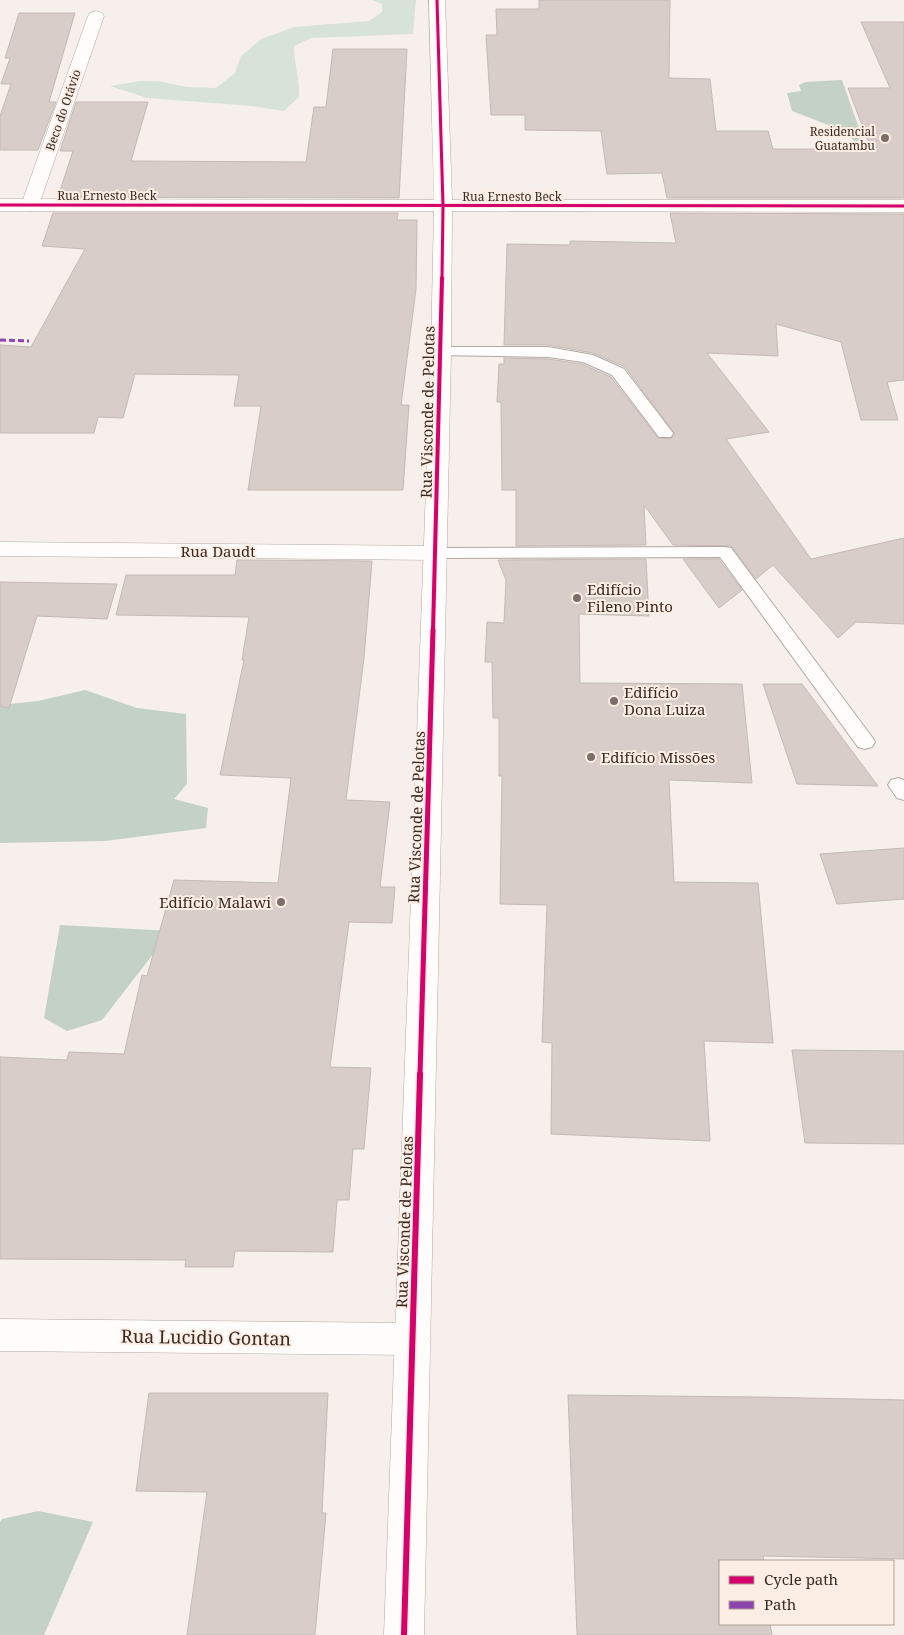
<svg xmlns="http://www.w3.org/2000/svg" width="904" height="1635" font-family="'Noto Serif',serif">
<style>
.green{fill:#d7e3d8}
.forest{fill:#c3d1c6}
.building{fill:#d8cdc8;stroke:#c4bab5}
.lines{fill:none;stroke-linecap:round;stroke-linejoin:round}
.lane-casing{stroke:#b2a8a2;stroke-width:2}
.street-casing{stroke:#b2a8a2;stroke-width:1}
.secondary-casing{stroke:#b2a8a2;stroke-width:1}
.lane{fill:#fefdfc;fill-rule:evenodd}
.street{fill:#fefdfc;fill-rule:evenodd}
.secondary{fill:#fefdfc;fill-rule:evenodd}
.quiet{stroke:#8e44ad;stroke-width:3;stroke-dasharray:6 3;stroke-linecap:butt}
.cycleway-far3-casing{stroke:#fdeee5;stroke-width:5}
.cycleway-far2-casing{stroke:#fdeee5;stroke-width:6}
.cycleway-far1-casing{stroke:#fdeee5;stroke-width:8}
.cycleway-casing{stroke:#fdeee5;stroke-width:9}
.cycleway-far3{stroke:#d6006c;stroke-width:3}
.cycleway-far2{stroke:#d6006c;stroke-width:4}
.cycleway-far1{stroke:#d6006c;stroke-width:5}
.cycleway{stroke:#d6006c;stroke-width:6}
.poi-dot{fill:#7b6f69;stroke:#fdeee5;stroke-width:2}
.labels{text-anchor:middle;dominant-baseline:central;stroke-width:4;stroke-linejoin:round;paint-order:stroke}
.far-street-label{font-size:12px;fill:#382a23;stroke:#fdeee5}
.far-poi-label{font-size:12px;fill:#382a23;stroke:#fdeee5;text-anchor:end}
.street-label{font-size:15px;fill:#382a23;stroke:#fdeee5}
.poi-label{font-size:15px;fill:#382a23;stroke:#fdeee5;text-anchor:start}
.near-street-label{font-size:18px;fill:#382a23;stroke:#fdeee5}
</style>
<rect width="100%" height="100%" fill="#f7efeb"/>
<path class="green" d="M 372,0 L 416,0 L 413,34 L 311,38 L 294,46 C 294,64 300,80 299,97 L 284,111 L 252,106 L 147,98 L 110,86 L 140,81 L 158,81 L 187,87 L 216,88 L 235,73 L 241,56 L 261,39 L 294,27 L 369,21 L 382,12 L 382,4 Z"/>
<path class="forest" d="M 842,80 L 867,151 L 841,130 L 792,111 L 787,93 L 801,91 L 799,85 L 805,82 Z
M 85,690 L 137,708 L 186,714 L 187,784 L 174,799 L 208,808 L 206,828 L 105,841 L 0,843 L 0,705 L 38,701 Z
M 60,925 L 171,931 L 102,1020 L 67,1031 L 44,1018 Z
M 38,1511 L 93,1522 L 44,1635 L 0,1635 L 0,1522 L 2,1519 Z"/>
<path class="building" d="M 539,0 L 670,0 L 669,78 L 710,79 L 716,131 L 768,131 L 773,149 L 871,149 L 848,88 L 890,88 L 861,22 L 904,22 L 904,198 L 667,198 L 662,173 L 607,174 L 601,131 L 525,130 L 525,115 L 491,115 L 486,35 L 497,35 L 496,9 L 539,9 Z
M 19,13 L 75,13 L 49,102 L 56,102 L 38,150 L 0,150 L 0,116 L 11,84 L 1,84 L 10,58 L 5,58 Z
M 333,49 L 407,49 L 399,198 L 58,197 L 73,151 L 60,151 L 76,102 L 148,102 L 131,161 L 306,162 L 314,107 L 326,107 Z
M 53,213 L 398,213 L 397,220 L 417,220 L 416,289 L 401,405 L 409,405 L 403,490 L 248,490 L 261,406 L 234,406 L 239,375 L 135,374 L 123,418 L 98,417 L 94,433 L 0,433 L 0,345 L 31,347 L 85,249 L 42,246 Z
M 670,213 L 904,214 L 904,380 L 887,382 L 898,420 L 861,420 L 841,342 L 776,324 L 778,356 L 707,353 L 769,432 L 726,439 L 811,559 L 904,538 L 904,624 L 856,622 L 838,638 L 773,565 L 756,579 L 731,546 L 673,545 L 644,505 L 646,545 L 516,546 L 516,490 L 502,490 L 501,402 L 497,402 L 499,364 L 504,364 L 504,358 L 548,359 L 582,364 L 611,377 L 658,438 L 671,439 L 675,434 L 625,367 L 593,353 L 548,345 L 504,345 L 507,244 L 570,245 L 570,241 L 676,243 Z
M 646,559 L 649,616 L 579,614 L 580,683 L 742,684 L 752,783 L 669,780 L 674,882 L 758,883 L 773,1043 L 704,1041 L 710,1141 L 551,1134 L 552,1043 L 542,1042 L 547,905 L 500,904 L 502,776 L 499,776 L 499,718 L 493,718 L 492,662 L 485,662 L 487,622 L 504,623 L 506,580 L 498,560 Z
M 683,559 L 719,559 L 742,590 L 719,608 Z
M 237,560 L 372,561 L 364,658 L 346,800 L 390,802 L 380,887 L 395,887 L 392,923 L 349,922 L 330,1067 L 371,1068 L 364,1149 L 353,1149 L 349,1200 L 337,1200 L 333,1252 L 235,1251 L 233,1267 L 185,1267 L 186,1260 L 0,1259 L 0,1057 L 67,1060 L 69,1052 L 124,1054 L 142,975 L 147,976 L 174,880 L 278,883 L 291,778 L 220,775 L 244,660 L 242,660 L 249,617 L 116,615 L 126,575 L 235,575 Z
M 0,582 L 117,584 L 107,619 L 37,616 L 9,708 L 0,706 Z
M 763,684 L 802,684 L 878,786 L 797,784 Z
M 904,848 L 904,899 L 837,904 L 820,854 Z
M 792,1050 L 904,1051 L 904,1144 L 805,1143 Z
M 149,1393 L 328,1393 L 322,1513 L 326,1513 L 315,1635 L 187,1635 L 207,1492 L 136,1491 Z
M 568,1395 L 756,1397 L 904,1400 L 904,1559 L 763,1556 L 764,1561 L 720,1561 L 720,1624 L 770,1624 L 772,1635 L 577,1635 Z"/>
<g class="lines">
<defs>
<path id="lane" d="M 441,347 L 548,347 L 593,355 L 624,369 L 673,433 L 671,437 L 659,437 L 612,375 L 583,362 L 548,357 L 435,355 L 433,352 L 435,349 Z
M 725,547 L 731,548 L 872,737 L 875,742 L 872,747 L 865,749 L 858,747 L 720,557 L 437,558 L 431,557 L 428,553 L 431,549 L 437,548 Z
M 898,778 L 904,780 L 904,800 L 897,798 L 888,785 L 891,780 Z"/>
<path id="street" d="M 96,11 L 102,13 L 104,16 L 39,205 L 37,209 L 30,211 L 23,209 L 21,205 L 88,16 L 90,13 Z
M 0,542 L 437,546 L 445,548 L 449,553 L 445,558 L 437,560 L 0,556 Z
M 0,1319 L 413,1323 L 425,1328 L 431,1339 L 425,1350 L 413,1355 L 0,1351 Z"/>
<path id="secondary" d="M 429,0 L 445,0 L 452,200 L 904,200 L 904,212 L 452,211 L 451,352 L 424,1635 L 384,1635 L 431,352 L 434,211 L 0,211 L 0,199 L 434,200 Z"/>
</defs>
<use href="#lane" class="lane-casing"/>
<use href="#street" class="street-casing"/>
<use href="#secondary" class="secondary-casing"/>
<use href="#lane" class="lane"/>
<use href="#street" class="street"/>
<use href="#secondary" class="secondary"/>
<path class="quiet" d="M 0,340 L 29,341"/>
<defs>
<path id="cycleway-far3" d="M 437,0 L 443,206 L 442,279
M 0,205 L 904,206"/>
<path id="cycleway-far2" d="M 433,631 L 442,278"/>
<path id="cycleway-far1" d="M 420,1075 L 433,630"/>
<path id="cycleway" d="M 404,1635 L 420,1074"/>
</defs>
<use href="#cycleway-far3" class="cycleway-far3-casing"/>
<use href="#cycleway-far2" class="cycleway-far2-casing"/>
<use href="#cycleway-far1" class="cycleway-far1-casing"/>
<use href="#cycleway" class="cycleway-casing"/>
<use href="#cycleway-far3" class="cycleway-far3"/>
<use href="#cycleway-far2" class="cycleway-far2"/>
<use href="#cycleway-far1" class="cycleway-far1"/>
<use href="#cycleway" class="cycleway"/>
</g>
<g class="poi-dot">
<circle cx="885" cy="138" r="5"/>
<circle cx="577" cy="598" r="5"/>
<circle cx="614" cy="701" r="5"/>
<circle cx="591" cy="757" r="5"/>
<circle cx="281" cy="902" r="5"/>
</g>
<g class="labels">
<g class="far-street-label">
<text transform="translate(63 110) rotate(-71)">Beco do Otávio</text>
<text x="107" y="195">Rua Ernesto Beck</text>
<text x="512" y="196">Rua Ernesto Beck</text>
</g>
<g class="far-poi-label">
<text x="875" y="131">Residencial<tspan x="875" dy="14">Guatambu</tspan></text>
</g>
<g class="street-label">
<text transform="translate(427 412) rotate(-89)">Rua Visconde de Pelotas</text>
<text x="218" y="551">Rua Daudt</text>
<text transform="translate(416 817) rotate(-88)">Rua Visconde de Pelotas</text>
<text transform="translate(404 1222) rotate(-88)">Rua Visconde de Pelotas</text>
</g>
<g class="poi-label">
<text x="587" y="589">Edifício<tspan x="587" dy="17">Fileno Pinto</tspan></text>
<text x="624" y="692">Edifício<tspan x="624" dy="17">Dona Luiza</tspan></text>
<text x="601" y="757">Edifício Missões</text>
<text x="271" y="902" text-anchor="end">Edifício Malawi</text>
</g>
<g class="near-street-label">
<text transform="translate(206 1337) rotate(1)">Rua Lucidio Gontan</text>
</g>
</g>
<rect x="719" y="1560" width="175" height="65" fill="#fdeee5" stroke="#aea097"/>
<rect x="729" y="1576" width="25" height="8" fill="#d6006c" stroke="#aea097"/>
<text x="764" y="1585" font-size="15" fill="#382a23">Cycle path</text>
<rect x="729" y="1601" width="25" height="8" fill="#8e44ad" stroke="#aea097"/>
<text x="764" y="1610" font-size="15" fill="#382a23">Path</text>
</svg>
